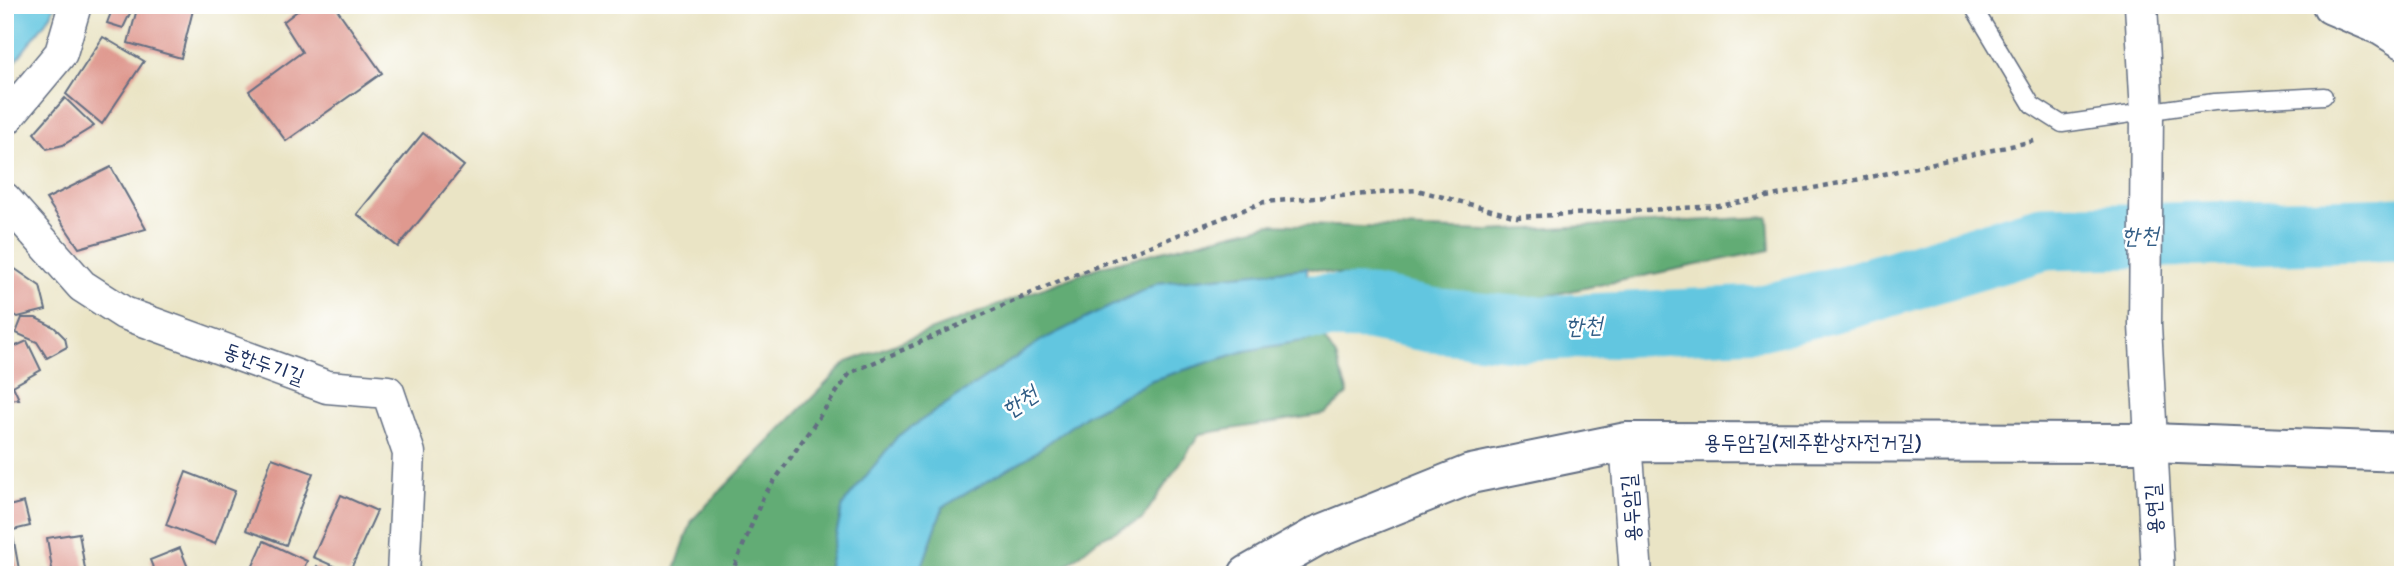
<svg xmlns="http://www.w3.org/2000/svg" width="2408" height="580" font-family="'Balsamiq Sans','Poor Story',sans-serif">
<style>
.forest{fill:#62ac74;stroke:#3e6e69;stroke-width:2}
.water{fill:#62c6e0;stroke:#3e7a9f;stroke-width:2}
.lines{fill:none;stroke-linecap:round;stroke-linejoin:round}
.river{stroke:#62c6e0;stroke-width:65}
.building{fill:#df998f}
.service-casing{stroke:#636e82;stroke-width:19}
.minor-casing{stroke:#636e82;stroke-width:35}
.tertiary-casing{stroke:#636e82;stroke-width:42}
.secondary-casing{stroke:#636e82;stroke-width:42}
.path{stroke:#636e82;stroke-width:4.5;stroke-dasharray:5 5;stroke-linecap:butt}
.service{stroke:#fff;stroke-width:16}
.minor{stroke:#fff;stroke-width:32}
.tertiary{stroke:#fff;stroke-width:38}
.secondary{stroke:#fff;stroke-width:38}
.labels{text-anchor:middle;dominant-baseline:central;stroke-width:5;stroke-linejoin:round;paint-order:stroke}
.street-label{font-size:21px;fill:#1b2f5e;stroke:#fff}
.water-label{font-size:23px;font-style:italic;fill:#305c85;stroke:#fff}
</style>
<rect width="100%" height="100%" fill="#fff"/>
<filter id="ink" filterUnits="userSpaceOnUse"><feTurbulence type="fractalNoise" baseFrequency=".0143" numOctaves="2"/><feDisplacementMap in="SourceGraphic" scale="14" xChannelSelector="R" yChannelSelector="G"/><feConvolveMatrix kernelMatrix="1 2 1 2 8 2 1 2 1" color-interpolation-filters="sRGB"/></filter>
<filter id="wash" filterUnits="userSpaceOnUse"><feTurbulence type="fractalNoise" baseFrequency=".00686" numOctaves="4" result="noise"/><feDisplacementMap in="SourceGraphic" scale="28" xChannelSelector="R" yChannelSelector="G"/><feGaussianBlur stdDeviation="1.57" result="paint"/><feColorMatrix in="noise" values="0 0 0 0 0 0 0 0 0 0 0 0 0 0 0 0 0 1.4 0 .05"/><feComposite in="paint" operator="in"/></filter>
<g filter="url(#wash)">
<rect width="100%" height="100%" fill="#eae4c5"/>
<path class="forest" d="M 1768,217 L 1770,250 L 1497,306 L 1307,268 L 1158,283 L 1042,340 L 898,436 L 843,505 L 827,575 L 673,575 L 692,520 L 847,362 L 1102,266 L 1270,224 L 1488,231 Z
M 1323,337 L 1336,357 L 1348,394 L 1325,414 L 1200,434 L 1142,519 L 1097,540 L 1055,575 L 919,575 L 943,507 L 1030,456 L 1086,415 L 1152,380 L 1245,351 Z"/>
<path class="water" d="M 5,5 L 55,5 L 51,15 L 5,75 Z
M 1307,268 L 1308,307 L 1323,337 L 1245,351 L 1152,380 L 1086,415 L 1030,456 L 943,507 L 919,575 L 827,575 L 843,505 L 898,436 L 1042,340 L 1158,283 Z"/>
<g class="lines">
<path class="river" d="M 1219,314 L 1308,307 L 1369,308 L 1431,320 L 1524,329 L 1759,318 L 1846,297 L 2043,238 L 2403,229"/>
</g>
<g id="blocks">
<path class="building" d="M 114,5 L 134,5 L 123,28 L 107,23 Z
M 138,5 L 193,10 L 181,58 L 128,43 Z
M 305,5 L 334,5 L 382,73 L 286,141 L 249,91 L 302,52 L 283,22 Z
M 103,37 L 144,61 L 102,124 L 66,94 Z
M 65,98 L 94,126 L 63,145 L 47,149 L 34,133 Z
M 423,133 L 464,166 L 398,247 L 357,214 Z
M 111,167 L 146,229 L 79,248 L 46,199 Z
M 5,262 L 40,286 L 46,310 L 18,317 L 5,309 Z
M 22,318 L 36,318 L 54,327 L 65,338 L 67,347 L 47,358 L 37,342 L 16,333 Z
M 27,341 L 41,370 L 13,386 L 19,399 L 5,400 L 5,351 Z
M 272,458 L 313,473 L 286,545 L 246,530 Z
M 186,472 L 235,491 L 215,544 L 166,525 Z
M 341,495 L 377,511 L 349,573 L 313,557 Z
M 24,502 L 30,526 L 5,532 L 5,507 Z
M 79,533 L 86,575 L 53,575 L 47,538 Z
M 13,536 L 20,575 L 5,575 L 5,538 Z
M 264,541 L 307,561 L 301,575 L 267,575 L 252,568 Z
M 180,548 L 191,575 L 156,575 L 150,560 Z
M 317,566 L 329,575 L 311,575 Z"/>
</g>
</g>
<g filter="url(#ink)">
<use href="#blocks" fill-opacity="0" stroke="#636e82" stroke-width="2"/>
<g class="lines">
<defs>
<path id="service" d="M 1972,5 L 2032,105 L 2062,124 L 2214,102 L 2324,96"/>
<path id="minor" d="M 2141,5 L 2147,113 L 2145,325 L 2158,575
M 5,120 L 61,53 L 75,5
M 5,199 L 82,286 L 124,313 L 327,387 L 388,392 L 409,453 L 403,575
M 1626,442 L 1636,575"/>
<path id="tertiary" d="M 1248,575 L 1317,536 L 1471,474 L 1626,442 L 2150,443 L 2403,452"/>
<path id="secondary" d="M 2332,5 L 2382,26 L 2403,39"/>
</defs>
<use href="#service" class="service-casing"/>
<use href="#minor" class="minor-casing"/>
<use href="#tertiary" class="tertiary-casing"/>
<use href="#secondary" class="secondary-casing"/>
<path class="path" d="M 731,575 L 763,497 L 850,373 L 1064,279 L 1264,202 L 1417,190 L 1517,217 L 1719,206 L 1866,178 L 2038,140"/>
<use href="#service" class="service"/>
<use href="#minor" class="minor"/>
<use href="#tertiary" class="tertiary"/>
<use href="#secondary" class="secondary"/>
</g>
</g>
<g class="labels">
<g class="street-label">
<text transform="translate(264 364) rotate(20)">동한두기길</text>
<text x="1813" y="442">용두암길(제주환상자전거길)</text>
<text transform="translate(1631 508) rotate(-94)">용두암길</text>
<text transform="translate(2154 509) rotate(-93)">용연길</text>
</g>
<g class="water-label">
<text transform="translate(2140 236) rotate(-1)">한천</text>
<text transform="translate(1584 326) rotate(-2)">한천</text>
<text transform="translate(1020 402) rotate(-34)">한천</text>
</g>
</g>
<rect width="2408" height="580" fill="none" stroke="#fff" stroke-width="28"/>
</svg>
